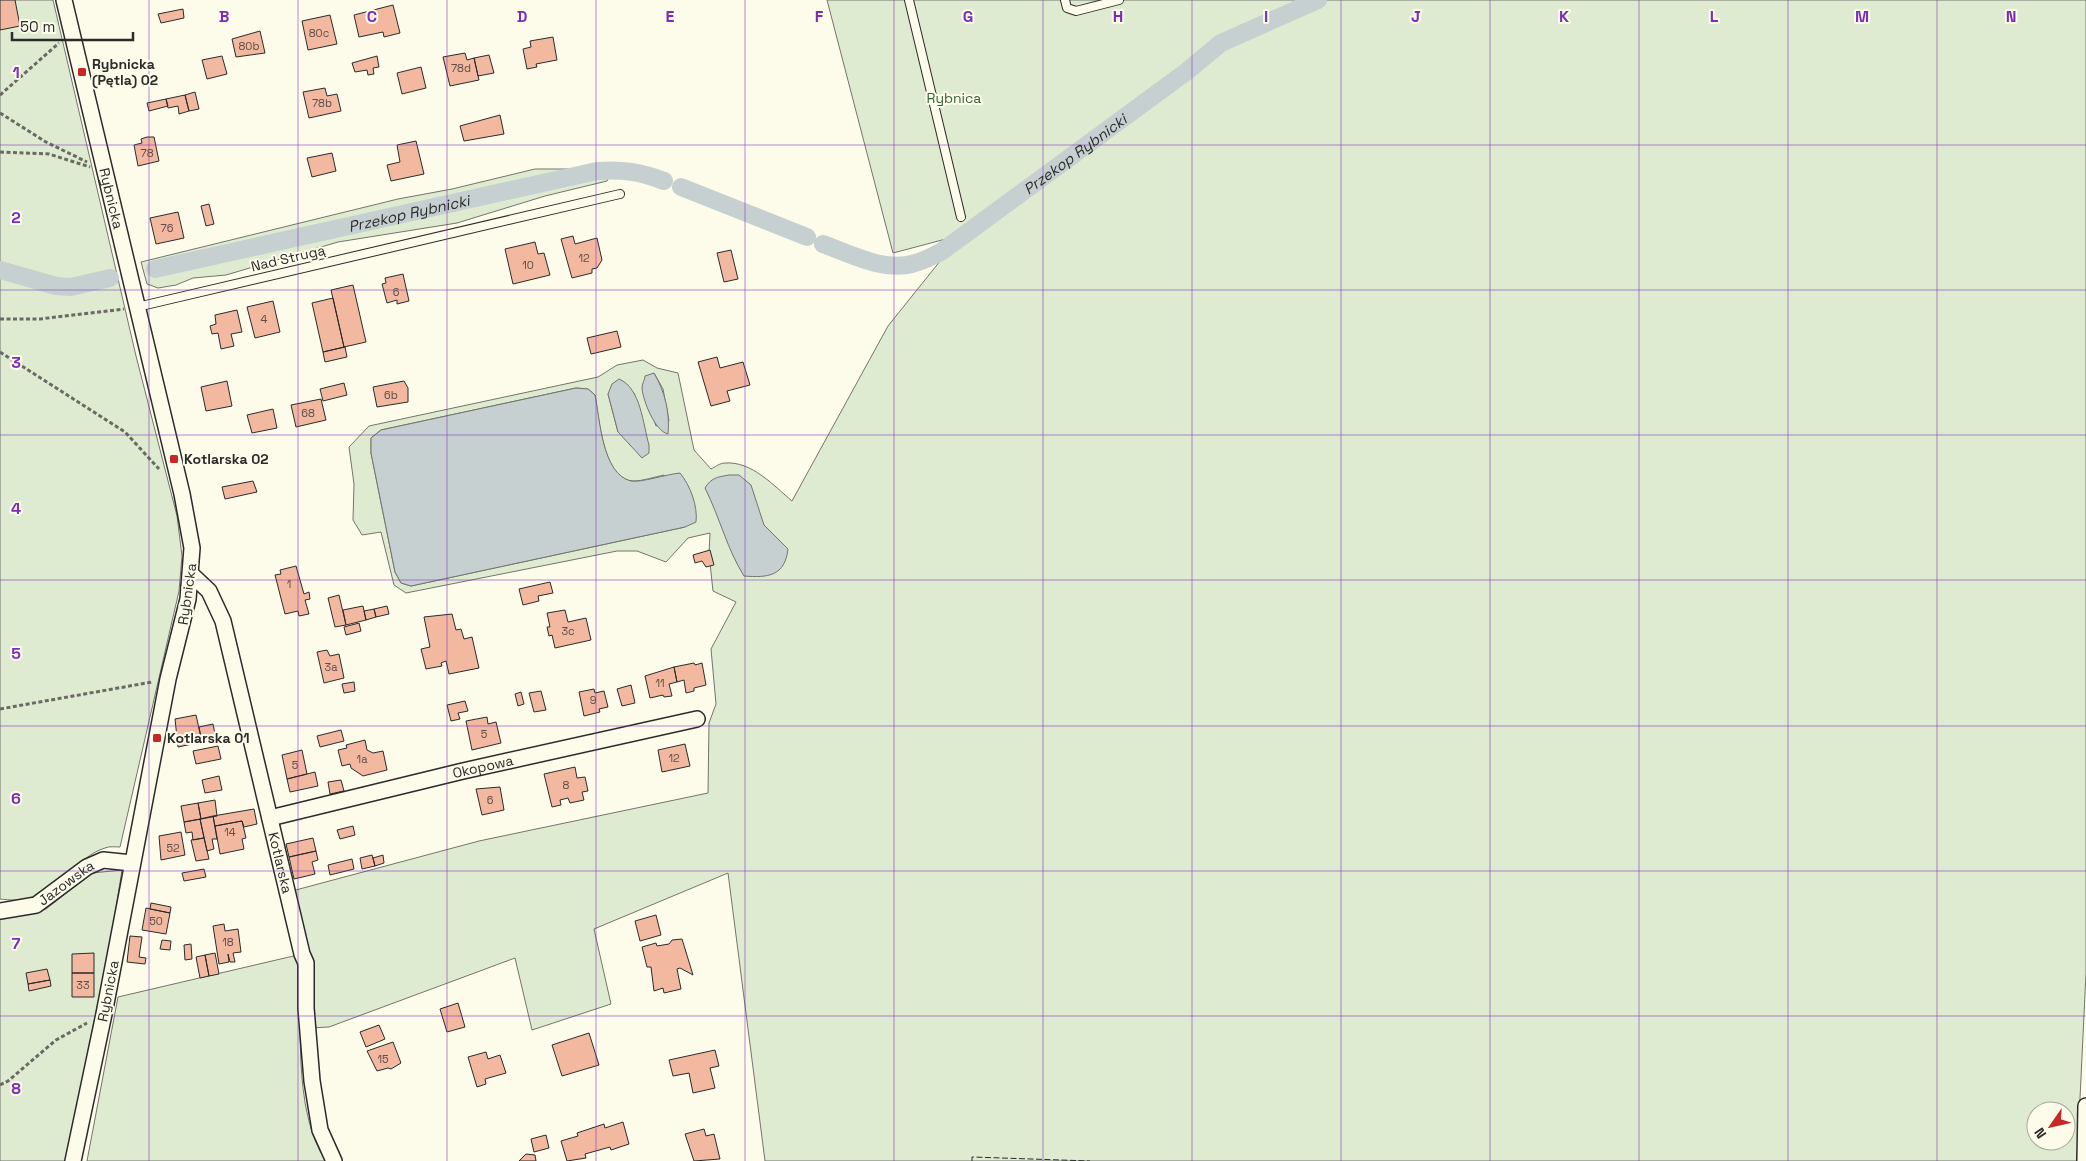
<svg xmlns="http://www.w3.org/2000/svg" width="2086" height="1161" font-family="'Space Grotesk',sans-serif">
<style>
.green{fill:#deebd1;stroke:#74746e;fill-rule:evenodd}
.water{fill:#c7d0d0;stroke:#74746e}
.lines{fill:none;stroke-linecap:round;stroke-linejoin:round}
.canal{stroke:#c7d0d0;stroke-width:18}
.building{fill:#f2b8a0;stroke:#2b2b2b}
.service-casing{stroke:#2b2b2b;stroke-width:10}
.minor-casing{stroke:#2b2b2b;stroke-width:18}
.path{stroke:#6a6964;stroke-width:3;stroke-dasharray:4 2.5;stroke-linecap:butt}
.service{stroke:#fdfbea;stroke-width:8}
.minor{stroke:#fdfbea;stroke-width:15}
.fence{stroke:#2b2b2b;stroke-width:1;stroke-dasharray:6 2.5;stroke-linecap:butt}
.grid{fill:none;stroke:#7b2cbf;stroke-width:1;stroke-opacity:0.55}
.poi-dot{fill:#c62828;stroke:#fdfbea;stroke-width:2}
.labels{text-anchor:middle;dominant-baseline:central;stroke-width:4;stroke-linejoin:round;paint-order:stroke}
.number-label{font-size:11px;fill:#5d4e48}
.poi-label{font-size:14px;font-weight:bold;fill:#2b2b2b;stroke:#fdfbea;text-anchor:start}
.park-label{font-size:14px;fill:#34623c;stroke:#fdfbea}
.street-label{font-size:14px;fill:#2b2b2b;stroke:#fdfbea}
.water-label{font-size:15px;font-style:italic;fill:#2b2b2b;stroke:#fdfbea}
.grid-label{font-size:16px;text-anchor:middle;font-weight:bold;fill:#7b2cbf;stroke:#fdfbea;stroke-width:4;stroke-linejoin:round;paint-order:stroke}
</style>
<rect width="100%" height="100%" fill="#fdfbea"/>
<path class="green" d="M 0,0 L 53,0 L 136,356 L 177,516 L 182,556 L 179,591 L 120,847 C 116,847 109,846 105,848 C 78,856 59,891 31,899 C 22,901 9,900 0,899 Z
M 827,0 L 2086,0 L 2086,973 L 2077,1161 L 765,1161 L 728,873 L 594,929 L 611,1004 L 532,1030 L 515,958 L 329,1027 L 310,1028 L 292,891 L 479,841 L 708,793 L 709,723 L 716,704 L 711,649 L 736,602 L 713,591 L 709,554 L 710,533 L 688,538 L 666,562 L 637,551 L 617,551 L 406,593 L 394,585 L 381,532 L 362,535 L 353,520 L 354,484 L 349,447 L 369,426 L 598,377 L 617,365 L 643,360 L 657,368 L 678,373 L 694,450 L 711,469 C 715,467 720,463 725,463 C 752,461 774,486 792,501 L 888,326 L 961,235 L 893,253 ZM 654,373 L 663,389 L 669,421 L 656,426 L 643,388 ZM 576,388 L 588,389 L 595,395 C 599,417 603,482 634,481 C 643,481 654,477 664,475 L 685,527 L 411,586 L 401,583 L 395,572 L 371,453 L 371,438 L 381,430 ZM 608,394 L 635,394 L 618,432 ZM 2036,1111 L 2066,1111 L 2066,1141 L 2036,1141 Z
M 602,164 L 610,174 L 607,181 L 545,196 L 457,223 L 338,242 L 226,275 L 193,278 L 176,285 L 158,288 L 147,284 L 141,262 L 398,199 L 452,189 L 535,169 L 578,169 Z
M 122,870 L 112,933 L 66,1161 L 0,1161 L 0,917 L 46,909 L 92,873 Z
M 302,954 C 301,1013 292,1112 326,1161 L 87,1161 L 118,997 Z"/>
<path class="water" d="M 654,373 C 665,392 670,412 668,434 C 655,431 643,401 642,388 C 642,384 645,379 645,376 Z
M 619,379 C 641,388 643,425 649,445 L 649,453 L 642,458 L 618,432 L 608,394 L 612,384 Z
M 576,388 L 588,389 L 595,395 C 600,419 602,474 631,481 C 640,483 668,474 680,473 C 690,485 698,506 696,522 L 685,527 L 411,586 L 401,583 L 395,572 L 371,453 L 371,438 L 381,430 Z
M 729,475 L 739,475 L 751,485 L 764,525 L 788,549 C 785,576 768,578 744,576 C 727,549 720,518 705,488 C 711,478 717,477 729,475 Z"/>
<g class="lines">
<g class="canal">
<path d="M 681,187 L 807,237"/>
<path id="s1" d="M 823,244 C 850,254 886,273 915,263 C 924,261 932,256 941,252 L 1186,72 L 1221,43 L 1318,0"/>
<path id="s2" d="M 155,269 L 597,171 C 622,169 641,172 664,181"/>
<path d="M 0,270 L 56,286 L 71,287 L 110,278"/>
</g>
</g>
<path class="building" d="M 0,0 L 15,0 L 20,26 L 0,30 Z
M 393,5 L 400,33 L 384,37 L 383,32 L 359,37 L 354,15 Z
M 183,9 L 184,18 L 161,23 L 158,14 Z
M 330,15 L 337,44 L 308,50 L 302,21 Z
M 260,31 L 265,53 L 236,57 L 232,39 Z
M 553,37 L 557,60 L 536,64 L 537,67 L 527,69 L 523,49 L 531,47 L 530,41 Z
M 465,53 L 467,60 L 474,58 L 479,80 L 450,86 L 443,57 Z
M 489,55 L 494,73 L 478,76 L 474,58 Z
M 222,56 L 227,74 L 207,79 L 202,60 Z
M 377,56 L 379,67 L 373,68 L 374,74 L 368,75 L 367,70 L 355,72 L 352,63 Z
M 421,67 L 426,88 L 402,94 L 397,73 Z
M 325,88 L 327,96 L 337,94 L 341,111 L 309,118 L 303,92 Z
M 195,92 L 199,109 L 189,111 L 185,95 Z
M 185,95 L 189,111 L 179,114 L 178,106 L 168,108 L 166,99 Z
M 166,99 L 168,106 L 149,111 L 147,103 Z
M 500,115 L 504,134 L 464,141 L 460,126 Z
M 147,137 L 154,137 L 159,161 L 138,166 L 134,145 L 142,143 L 141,139 Z
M 416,141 L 424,174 L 391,181 L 387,165 L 400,162 L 397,145 Z
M 332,153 L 336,171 L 312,177 L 307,158 Z
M 209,204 L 214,224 L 206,226 L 201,206 Z
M 178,212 L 184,238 L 156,244 L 150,218 Z
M 573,236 L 575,244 L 597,238 L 602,260 L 597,268 L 592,269 L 592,273 L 572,278 L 561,239 Z
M 535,242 L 538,254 L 544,253 L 550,275 L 513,284 L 505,249 Z
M 731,250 L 738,279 L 724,282 L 717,253 Z
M 403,274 L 409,301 L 397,304 L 397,300 L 387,303 L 382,284 L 386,283 L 385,278 Z
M 353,285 L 366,342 L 344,347 L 331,290 Z
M 333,298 L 344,347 L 323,352 L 312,303 Z
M 273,301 L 280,332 L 255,338 L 247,307 Z
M 237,310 L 242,332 L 231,334 L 234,346 L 221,349 L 218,333 L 212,334 L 210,326 L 216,324 L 215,315 Z
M 617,331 L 621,347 L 591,354 L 587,338 Z
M 345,347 L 347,357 L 325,362 L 323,352 Z
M 717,357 L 720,368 L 743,362 L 750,385 L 727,391 L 730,401 L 711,406 L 698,362 Z
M 227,381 L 232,406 L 206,411 L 201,387 Z
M 404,381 L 408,388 L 408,402 L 377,407 L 373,387 Z
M 344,383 L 347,395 L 323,401 L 320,389 Z
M 321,399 L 326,420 L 296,427 L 291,405 Z
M 273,409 L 277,428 L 252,433 L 247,415 Z
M 253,481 L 257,492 L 225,499 L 222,487 Z
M 710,550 L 714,565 L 706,567 L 702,561 L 695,563 L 693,555 Z
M 296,566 L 304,594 L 309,592 L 310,599 L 305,600 L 309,614 L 299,616 L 298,611 L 285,614 L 275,575 L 281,574 L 280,570 Z
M 550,582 L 553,593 L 538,596 L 539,601 L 523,605 L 519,589 Z
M 339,595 L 346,625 L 335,627 L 328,598 Z
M 363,606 L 366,620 L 346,625 L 343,610 Z
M 387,606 L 389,614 L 376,617 L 374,609 Z
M 374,609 L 376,617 L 366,620 L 364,611 Z
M 565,610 L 568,622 L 586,618 L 591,640 L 555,648 L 552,635 L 549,636 L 547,627 L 550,627 L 547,613 Z
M 452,614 L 456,630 L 461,629 L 464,639 L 472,637 L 479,668 L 449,674 L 446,661 L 441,663 L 442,666 L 426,669 L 421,649 L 430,647 L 424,617 Z
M 359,623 L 361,631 L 346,635 L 344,627 Z
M 327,650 L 330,656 L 339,654 L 344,678 L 324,683 L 317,652 Z
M 694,663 L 695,665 L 702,663 L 706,685 L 694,688 L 694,691 L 686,693 L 684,680 L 677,682 L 674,667 Z
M 674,667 L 677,682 L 669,684 L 672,696 L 664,697 L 663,695 L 650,698 L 645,676 Z
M 354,682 L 355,691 L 344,693 L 342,684 Z
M 631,685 L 635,703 L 622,706 L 617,689 Z
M 594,689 L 595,693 L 604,691 L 608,707 L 599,709 L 600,712 L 584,716 L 579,692 Z
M 541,691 L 546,710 L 534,712 L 529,693 Z
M 521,692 L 524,704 L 518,706 L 515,694 Z
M 465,701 L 468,711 L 458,713 L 460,719 L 451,721 L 447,705 Z
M 196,715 L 202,742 L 178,747 L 175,719 Z
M 487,717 L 488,724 L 496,722 L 501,743 L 472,750 L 466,721 Z
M 213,724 L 216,739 L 202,742 L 199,727 Z
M 341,730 L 344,741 L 320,747 L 317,736 Z
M 365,740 L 367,750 L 373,753 L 383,751 L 387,770 L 363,776 L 351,768 L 350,764 L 342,766 L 338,750 L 347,748 L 346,745 Z
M 685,744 L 690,766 L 662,772 L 658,750 Z
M 218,746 L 221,759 L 196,764 L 193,751 Z
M 302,750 L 307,774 L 287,779 L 282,755 Z
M 575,767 L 577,778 L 585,777 L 588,791 L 582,792 L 584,800 L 570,803 L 568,798 L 560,800 L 561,805 L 552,807 L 544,774 Z
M 315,772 L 318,786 L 290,792 L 287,779 Z
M 219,776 L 222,790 L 205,793 L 202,780 Z
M 341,780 L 344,791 L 330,794 L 328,782 Z
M 500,787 L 504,810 L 482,815 L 476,789 Z
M 215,800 L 217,816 L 201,819 L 198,803 Z
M 198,803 L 201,819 L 184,822 L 181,806 Z
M 254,809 L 257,824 L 244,827 L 242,821 L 215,826 L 213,816 Z
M 213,816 L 217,839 L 212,839 L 214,849 L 207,851 L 200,819 Z
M 200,819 L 204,838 L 193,840 L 192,832 L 186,833 L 184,822 Z
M 242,821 L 246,838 L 242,839 L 244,849 L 220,854 L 215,826 Z
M 353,826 L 355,835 L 340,839 L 337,830 Z
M 181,832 L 185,855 L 161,860 L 159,836 Z
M 204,838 L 209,859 L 196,861 L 191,840 Z
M 313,838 L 316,851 L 289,857 L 286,844 Z
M 316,851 L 318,860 L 312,862 L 315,874 L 294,879 L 289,857 Z
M 372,855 L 375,866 L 362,869 L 360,858 Z
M 383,855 L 384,863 L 375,866 L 373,858 Z
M 352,859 L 354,869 L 330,875 L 328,865 Z
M 204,869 L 206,877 L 184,881 L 182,873 Z
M 151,903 L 171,907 L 170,913 L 150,909 Z
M 146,908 L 170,913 L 166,934 L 142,930 Z
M 656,915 L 661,935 L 640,941 L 635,921 Z
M 224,924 L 225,931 L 238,929 L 241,952 L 233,953 L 235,962 L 230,962 L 228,954 L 229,962 L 219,964 L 213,926 Z
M 130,936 L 142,937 L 139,957 L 146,958 L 145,964 L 127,962 Z
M 682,939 L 693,975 L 680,968 L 677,969 L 681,989 L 664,993 L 663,988 L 654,991 L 651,967 L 647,967 L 642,947 L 656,943 L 657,946 L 669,944 L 672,940 Z
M 162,940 L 171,941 L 170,950 L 160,949 Z
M 191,944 L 192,959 L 185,960 L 184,945 Z
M 94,953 L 94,973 L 72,973 L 72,954 Z
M 215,953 L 219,974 L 209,976 L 205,955 Z
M 205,955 L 209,976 L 200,978 L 196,957 Z
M 47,969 L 50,980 L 28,984 L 26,973 Z
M 72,973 L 94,973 L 94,997 L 72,997 Z
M 50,980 L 51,986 L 29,991 L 28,984 Z
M 458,1003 L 465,1027 L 447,1032 L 440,1009 Z
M 379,1025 L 385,1039 L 366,1047 L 360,1032 Z
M 589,1033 L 599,1065 L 562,1076 L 552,1045 Z
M 393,1042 L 401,1063 L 391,1069 L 388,1068 L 377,1071 L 367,1051 Z
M 715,1050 L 719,1066 L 710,1068 L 715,1088 L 693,1093 L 689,1073 L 673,1076 L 669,1060 Z
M 486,1052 L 488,1059 L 500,1055 L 506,1073 L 485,1079 L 486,1084 L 477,1087 L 468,1057 Z
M 623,1122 L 629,1144 L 611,1150 L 610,1147 L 585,1154 L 586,1158 L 567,1161 L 561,1141 L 578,1136 L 577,1133 L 604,1124 L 605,1128 Z
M 704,1129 L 706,1136 L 714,1134 L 720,1159 L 694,1161 L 685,1134 Z
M 546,1135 L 549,1148 L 534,1152 L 531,1139 Z
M 526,1154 L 535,1155 L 536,1161 L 519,1161 Z"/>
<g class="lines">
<defs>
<path id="service" d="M 909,0 L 961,217
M 1065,0 L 1067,8 L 1076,11 L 1119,0
M 137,307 L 620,194"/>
<g id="minor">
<path id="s3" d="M 64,0 L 182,494 L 192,548 L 188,599 L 168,679 L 104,1014 L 73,1161"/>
<path id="s4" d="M 192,575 L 209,591 L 223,621 L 302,954 L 306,963 L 306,1008 L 312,1081 L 320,1130 L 334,1161"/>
<path id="s5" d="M 270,818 L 463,771 L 697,719"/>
<path id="s6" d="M 0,911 L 36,905 L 87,867 L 103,860 L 132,863"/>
<path d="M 2085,1161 L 2086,1106"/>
</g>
</defs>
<use href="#service" class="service-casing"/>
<use href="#minor" class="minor-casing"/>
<path class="path" d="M 0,95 L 59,43
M 0,113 L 46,142 L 87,162
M 0,152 L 49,154 L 90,167
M 0,319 L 40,319 L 124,309
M 0,352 L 125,432 L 159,469
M 0,709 L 152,682
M 0,1085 L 8,1081 L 56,1040 L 87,1023"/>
<use href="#service" class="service"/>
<use href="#minor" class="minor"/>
<path class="fence" d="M 972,1161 L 972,1157 L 1090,1161"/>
</g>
<path class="grid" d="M 149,0 L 149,1161M 298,0 L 298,1161M 447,0 L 447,1161M 596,0 L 596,1161M 745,0 L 745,1161M 894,0 L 894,1161M 1043,0 L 1043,1161M 1192,0 L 1192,1161M 1341,0 L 1341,1161M 1490,0 L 1490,1161M 1639,0 L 1639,1161M 1788,0 L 1788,1161M 1937,0 L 1937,1161M 0,145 L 2086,145M 0,290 L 2086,290M 0,435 L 2086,435M 0,580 L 2086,580M 0,726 L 2086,726M 0,871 L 2086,871M 0,1016 L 2086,1016"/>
<g class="poi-dot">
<rect x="77" y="67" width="10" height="10" rx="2.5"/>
<rect x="169" y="454" width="10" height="10" rx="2.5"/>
<rect x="152" y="733" width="10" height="10" rx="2.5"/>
</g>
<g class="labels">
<g class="number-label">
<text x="319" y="33">80c</text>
<text x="249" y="46">80b</text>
<text x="461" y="68">78d</text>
<text x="322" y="103">78b</text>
<text x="147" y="153">78</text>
<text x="167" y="228">76</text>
<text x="584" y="258">12</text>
<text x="528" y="265">10</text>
<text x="396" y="292">6</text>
<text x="264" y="319">4</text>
<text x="391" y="395">6b</text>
<text x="308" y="413">68</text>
<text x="289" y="584">1</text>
<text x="568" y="631">3c</text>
<text x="331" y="667">3a</text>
<text x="660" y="683">11</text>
<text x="593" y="700">9</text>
<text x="484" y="734">5</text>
<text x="674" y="758">12</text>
<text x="362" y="759">1a</text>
<text x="295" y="765">5</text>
<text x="566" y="785">8</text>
<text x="490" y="800">6</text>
<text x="230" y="832">14</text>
<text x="173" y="848">52</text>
<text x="156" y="921">50</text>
<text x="228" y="942">18</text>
<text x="83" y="985">33</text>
<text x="383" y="1059">15</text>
</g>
<g class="poi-label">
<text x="92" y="64">Rybnicka<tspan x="92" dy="16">(Pętla) 02</tspan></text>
<text x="184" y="459">Kotlarska 02</text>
<text x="167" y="738">Kotlarska 01</text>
</g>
<g class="park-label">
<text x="954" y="98">Rybnica</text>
</g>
<g class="street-label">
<text stroke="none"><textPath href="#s3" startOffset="204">Rybnicka</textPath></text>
<text transform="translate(288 258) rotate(-13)">Nad Strugą</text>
<text transform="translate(187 594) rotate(-82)">Rybnicka</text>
<text stroke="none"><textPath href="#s5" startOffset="219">Okopowa</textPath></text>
<text stroke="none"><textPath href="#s4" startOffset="305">Kotlarska</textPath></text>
<text stroke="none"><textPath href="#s6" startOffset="74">Jazowska</textPath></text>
<text transform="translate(108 991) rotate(-79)">Rybnicka</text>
</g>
<g class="water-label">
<text stroke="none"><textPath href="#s1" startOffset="290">Przekop Rybnicki</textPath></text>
<text stroke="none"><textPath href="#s2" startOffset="260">Przekop Rybnicki</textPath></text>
</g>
</g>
<g class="grid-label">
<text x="224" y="22">B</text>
<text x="372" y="22">C</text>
<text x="522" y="22">D</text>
<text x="670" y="22">E</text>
<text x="819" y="22">F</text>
<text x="968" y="22">G</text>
<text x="1118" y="22">H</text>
<text x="1266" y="22">I</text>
<text x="1416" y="22">J</text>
<text x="1564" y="22">K</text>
<text x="1714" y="22">L</text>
<text x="1862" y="22">M</text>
<text x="2011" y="22">N</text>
<text x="16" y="78">1</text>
<text x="16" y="223">2</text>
<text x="16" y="368">3</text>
<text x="16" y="514">4</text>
<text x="16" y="659">5</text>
<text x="16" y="804">6</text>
<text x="16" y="949">7</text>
<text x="16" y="1094">8</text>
</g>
<g transform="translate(2051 1126) rotate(236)"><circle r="24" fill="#fdfbea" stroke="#a9a89e"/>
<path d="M0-4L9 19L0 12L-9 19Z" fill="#c62828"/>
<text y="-8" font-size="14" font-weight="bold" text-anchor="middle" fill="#2b2b2b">N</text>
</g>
<path d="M12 32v8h121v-8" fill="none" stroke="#2b2b2b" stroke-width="2.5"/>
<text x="20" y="32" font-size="15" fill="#2b2b2b" stroke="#fdfbea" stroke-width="4" paint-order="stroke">50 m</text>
</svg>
